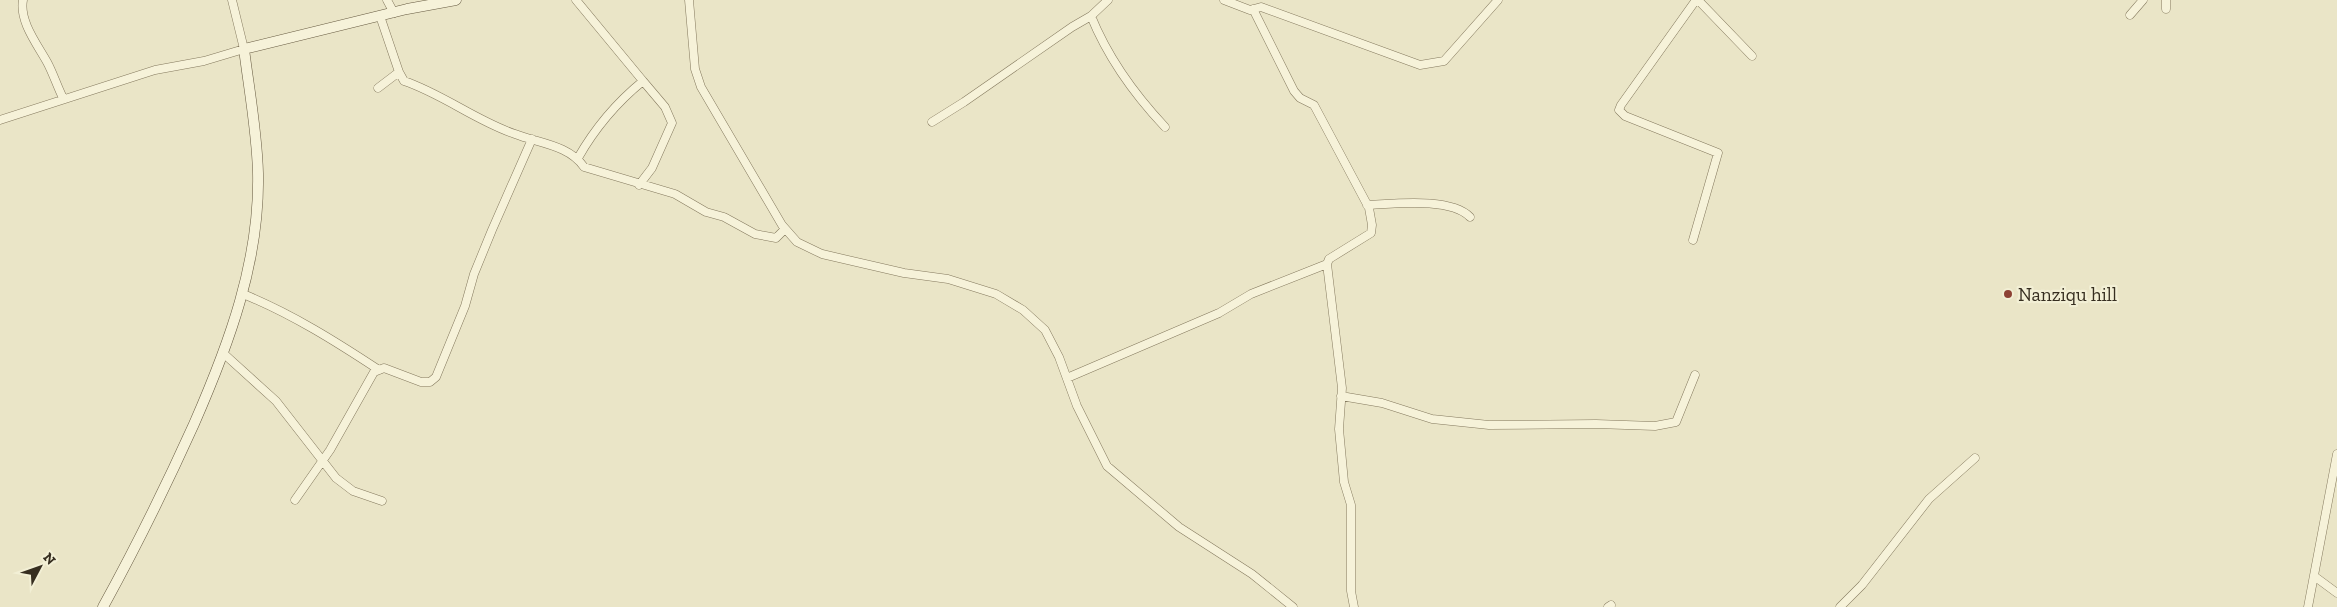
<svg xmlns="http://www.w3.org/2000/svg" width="2337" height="607" font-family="'Zilla Slab',serif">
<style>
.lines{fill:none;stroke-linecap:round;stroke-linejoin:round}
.street-casing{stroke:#84795e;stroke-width:9}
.secondary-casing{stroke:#665a41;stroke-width:11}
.street{stroke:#f6f2d9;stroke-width:8}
.secondary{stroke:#f6f2d9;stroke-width:10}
.poi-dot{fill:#8d4234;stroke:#f2efd5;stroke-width:2}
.labels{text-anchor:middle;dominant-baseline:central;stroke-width:4.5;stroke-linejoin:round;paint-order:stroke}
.poi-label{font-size:19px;fill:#362e20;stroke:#f2efd5;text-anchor:start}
</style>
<rect width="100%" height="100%" fill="#eae5c7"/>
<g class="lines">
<defs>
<path id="street" d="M 23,0 C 19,21 37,44 47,62 C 53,73 57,86 63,98
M 387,0 L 394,13
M 576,0 L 643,81 C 616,103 595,128 578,158
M 689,0 L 695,69 L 701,87 L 782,225 L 797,242 L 822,254 L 904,273 L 948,279 L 996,294 L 1023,310 L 1045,330 L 1059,357 L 1077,406 L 1107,466 L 1179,527 L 1252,574 L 1293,607
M 1108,0 L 1091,16 C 1108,58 1134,94 1165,127
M 1224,0 L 1250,10 L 1261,7 L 1420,65 L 1444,61 L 1498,0
M 1698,0 L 1752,56
M 2166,0 L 2166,9
M 1253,9 L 1294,91 L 1300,98 L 1314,105 L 1369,208 L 1372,225 L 1371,233 L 1329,259 L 1327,264 L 1342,388 L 1339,429 L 1344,482 L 1351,505 L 1351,591 L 1354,607
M 2130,15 L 2143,0
M 399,72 L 404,81 C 443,94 476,121 515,134 C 538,143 569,145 584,167 L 675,194 L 706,212 L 724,217 L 755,234 L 776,238 L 785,229
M 378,88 L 399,72 L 380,16
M 0,120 L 155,70 L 204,61 L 244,49 L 232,0
M 932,122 L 964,102 L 1072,27 L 1091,16
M 639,185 L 652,168 L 672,123 L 665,107 L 643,81
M 1367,205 C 1394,204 1450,197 1470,217
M 1693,240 L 1718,153 L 1625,116 L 1619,110 L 1621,105 L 1696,0
M 243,294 C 292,314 335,341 379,370
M 223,353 L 276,401 L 336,478 L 353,491 L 382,501
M 1067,378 L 1219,313 L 1251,294 L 1327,264
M 1341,396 L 1382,403 L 1432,419 L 1489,425 L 1596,424 L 1655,426 L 1676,422 L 1695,375
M 295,500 L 330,450 L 374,372 L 384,368 L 421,382 L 430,382 L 436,377 L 465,306 L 474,274 L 492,230 L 532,139
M 2314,576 L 2337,593
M 1608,607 L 1611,605
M 1840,607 L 1862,585 L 1929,499 L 1975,458
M 2308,607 L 2337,454"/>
<path id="secondary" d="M 103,607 C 136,547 166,486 194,424 C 229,344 260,261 258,173 C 257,132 249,89 244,49 L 407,9 L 456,0"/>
</defs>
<use href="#street" class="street-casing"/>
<use href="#secondary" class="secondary-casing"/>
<use href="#street" class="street"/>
<use href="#secondary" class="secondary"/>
</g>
<circle class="poi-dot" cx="2008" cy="294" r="5"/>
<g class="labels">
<g class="poi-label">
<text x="2018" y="294">Nanziqu hill</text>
</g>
</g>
<g transform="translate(40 567) rotate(49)" stroke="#f2efd5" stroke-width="4" paint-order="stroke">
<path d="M0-4L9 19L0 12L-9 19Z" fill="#362e20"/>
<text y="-8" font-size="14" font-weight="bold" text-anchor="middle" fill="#362e20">N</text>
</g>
</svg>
